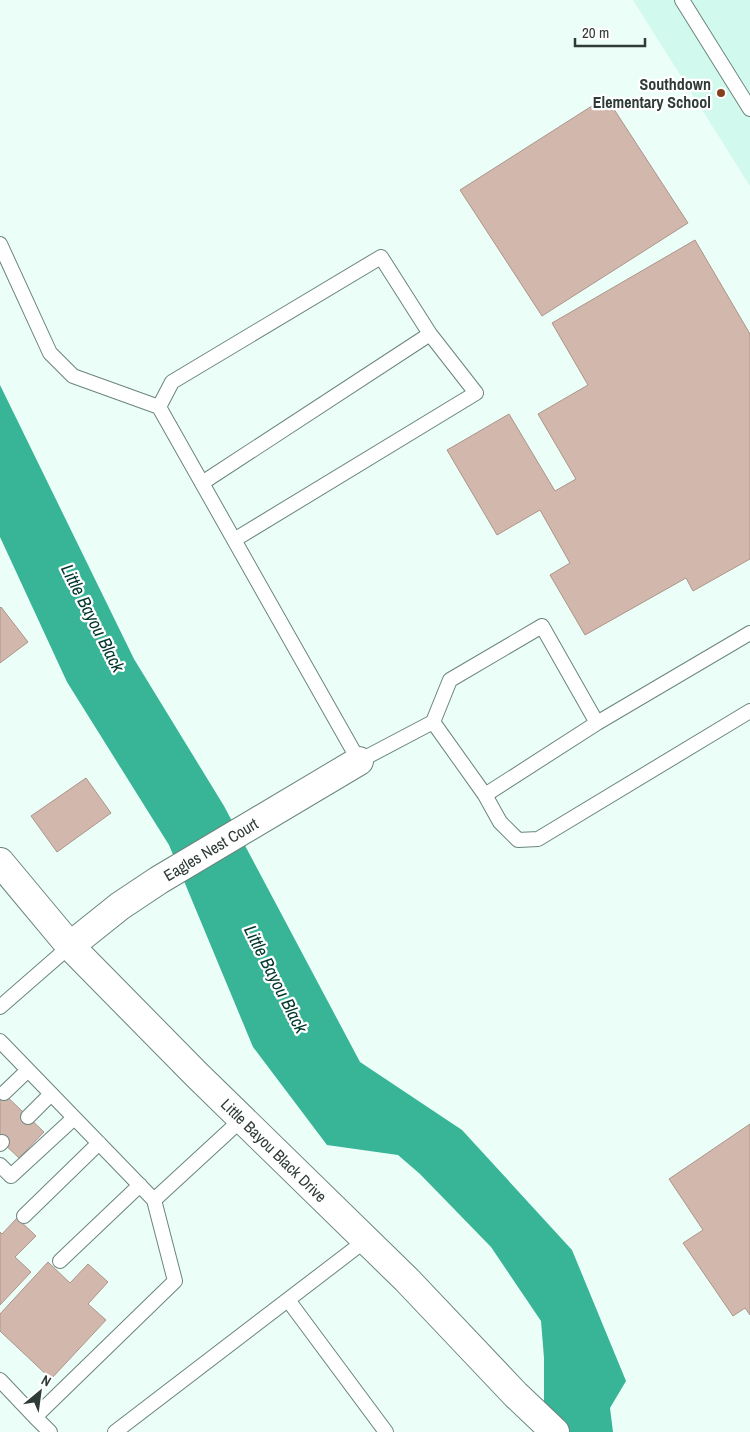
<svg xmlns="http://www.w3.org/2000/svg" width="750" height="1432" font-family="'Archivo Narrow',sans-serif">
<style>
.built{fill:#d2f9ed}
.water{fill:#38b497}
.building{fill:#d2b8ac;stroke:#ad9489}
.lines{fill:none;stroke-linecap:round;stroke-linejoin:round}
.service-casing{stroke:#6a857c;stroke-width:16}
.minor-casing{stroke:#6a857c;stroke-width:30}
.secondary-casing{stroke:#6a857c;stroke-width:30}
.service{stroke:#fff;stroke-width:14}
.minor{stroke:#fff;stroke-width:28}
.secondary{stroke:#fff;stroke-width:28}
.poi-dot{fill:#87401c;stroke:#fff;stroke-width:2}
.labels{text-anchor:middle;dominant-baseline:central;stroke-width:4.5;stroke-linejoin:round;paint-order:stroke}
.poi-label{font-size:16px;font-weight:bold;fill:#2f3b37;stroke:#fff;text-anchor:end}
.street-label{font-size:16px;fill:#2f3b37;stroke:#fff}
.water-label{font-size:18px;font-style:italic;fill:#00372c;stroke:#fff}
</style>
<rect width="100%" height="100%" fill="#ecfef8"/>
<path class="built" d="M 633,0 L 750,0 L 750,186 Z"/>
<path class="water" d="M 0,385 L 134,659 L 224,806 L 360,1062 L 462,1130 L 572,1250 L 626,1381 L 610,1408 L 613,1432 L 544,1432 L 544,1358 L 541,1321 L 491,1247 L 420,1174 L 398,1155 L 327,1145 L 253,1047 L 169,845 L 67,682 L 0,537 Z"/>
<path class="building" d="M 606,97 L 688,223 L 542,316 L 460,190 Z
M 695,240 L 750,334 L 750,559 L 693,591 L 686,578 L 585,635 L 550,575 L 570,563 L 540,510 L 497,535 L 447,450 L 509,414 L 555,491 L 576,479 L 538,414 L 588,385 L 552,323 Z
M 1,607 L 28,642 L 0,663 L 0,608 Z
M 86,778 L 111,813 L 57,852 L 31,816 Z
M 0,1090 L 44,1132 L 19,1158 L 0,1140 Z
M 750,1124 L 750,1315 L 745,1308 L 733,1316 L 683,1243 L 703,1230 L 669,1179 Z
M 17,1218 L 36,1236 L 15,1257 L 31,1272 L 0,1305 L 0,1232 L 2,1234 Z
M 48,1262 L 70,1283 L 88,1264 L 108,1282 L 88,1304 L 106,1320 L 51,1379 L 0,1331 L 0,1314 Z"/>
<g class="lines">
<defs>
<path id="service" d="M 682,0 L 750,109
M 0,244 L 50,353 L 73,376 L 159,407
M 202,483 L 430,334 L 381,257 L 172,382 L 159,407 L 359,761 L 433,722 L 450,680 L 542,626 L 597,723 L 485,795 L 433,722
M 234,540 L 476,393 L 430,334
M 597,723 L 750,633
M 485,795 L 500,822 L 518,840 L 538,839 L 750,711
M 0,1007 L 70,946
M 0,1041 L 154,1200 L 242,1119
M 4,1093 L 28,1070
M 28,1117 L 51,1094
M 0,1144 L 2,1142
M 0,1165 L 11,1176 L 74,1118
M 24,1216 L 99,1143
M 60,1261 L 140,1185
M 288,1300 L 386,1432
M 0,1380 L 35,1417
M 50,1432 L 35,1417 L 175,1281 L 154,1200
M 115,1432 L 366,1240"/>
<g id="minor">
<path id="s1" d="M 70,946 L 120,906 L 159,880 L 359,761"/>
</g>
<g id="secondary">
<path id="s2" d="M 0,862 L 70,946 L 196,1074 L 407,1280 L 516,1395 L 555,1432"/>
</g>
</defs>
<use href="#service" class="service-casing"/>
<use href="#minor" class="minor-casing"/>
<use href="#secondary" class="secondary-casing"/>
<use href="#service" class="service"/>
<use href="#minor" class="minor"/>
<use href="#secondary" class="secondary"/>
</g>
<circle class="poi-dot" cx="721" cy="93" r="5"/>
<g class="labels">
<g class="poi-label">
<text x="711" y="84">Southdown<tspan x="711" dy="18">Elementary School</tspan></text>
</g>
<g class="street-label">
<text stroke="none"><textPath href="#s1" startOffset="171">Eagles Nest Court</textPath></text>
<text stroke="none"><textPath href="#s2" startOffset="398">Little Bayou Black Drive</textPath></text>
</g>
<g class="water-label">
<text transform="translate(93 618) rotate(63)">Little Bayou Black</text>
<text transform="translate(276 979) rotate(63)">Little Bayou Black</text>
</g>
</g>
<g transform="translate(40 1392) rotate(29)" stroke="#ffffff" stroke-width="4" paint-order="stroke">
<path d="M0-4L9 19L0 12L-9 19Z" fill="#2f3b37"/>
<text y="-8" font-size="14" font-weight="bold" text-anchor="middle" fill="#2f3b37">N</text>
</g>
<path d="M575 38v8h70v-8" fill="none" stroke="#2f3b37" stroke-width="2.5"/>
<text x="582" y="38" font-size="15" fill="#2f3b37" stroke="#ffffff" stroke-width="4" paint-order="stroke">20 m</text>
</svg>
